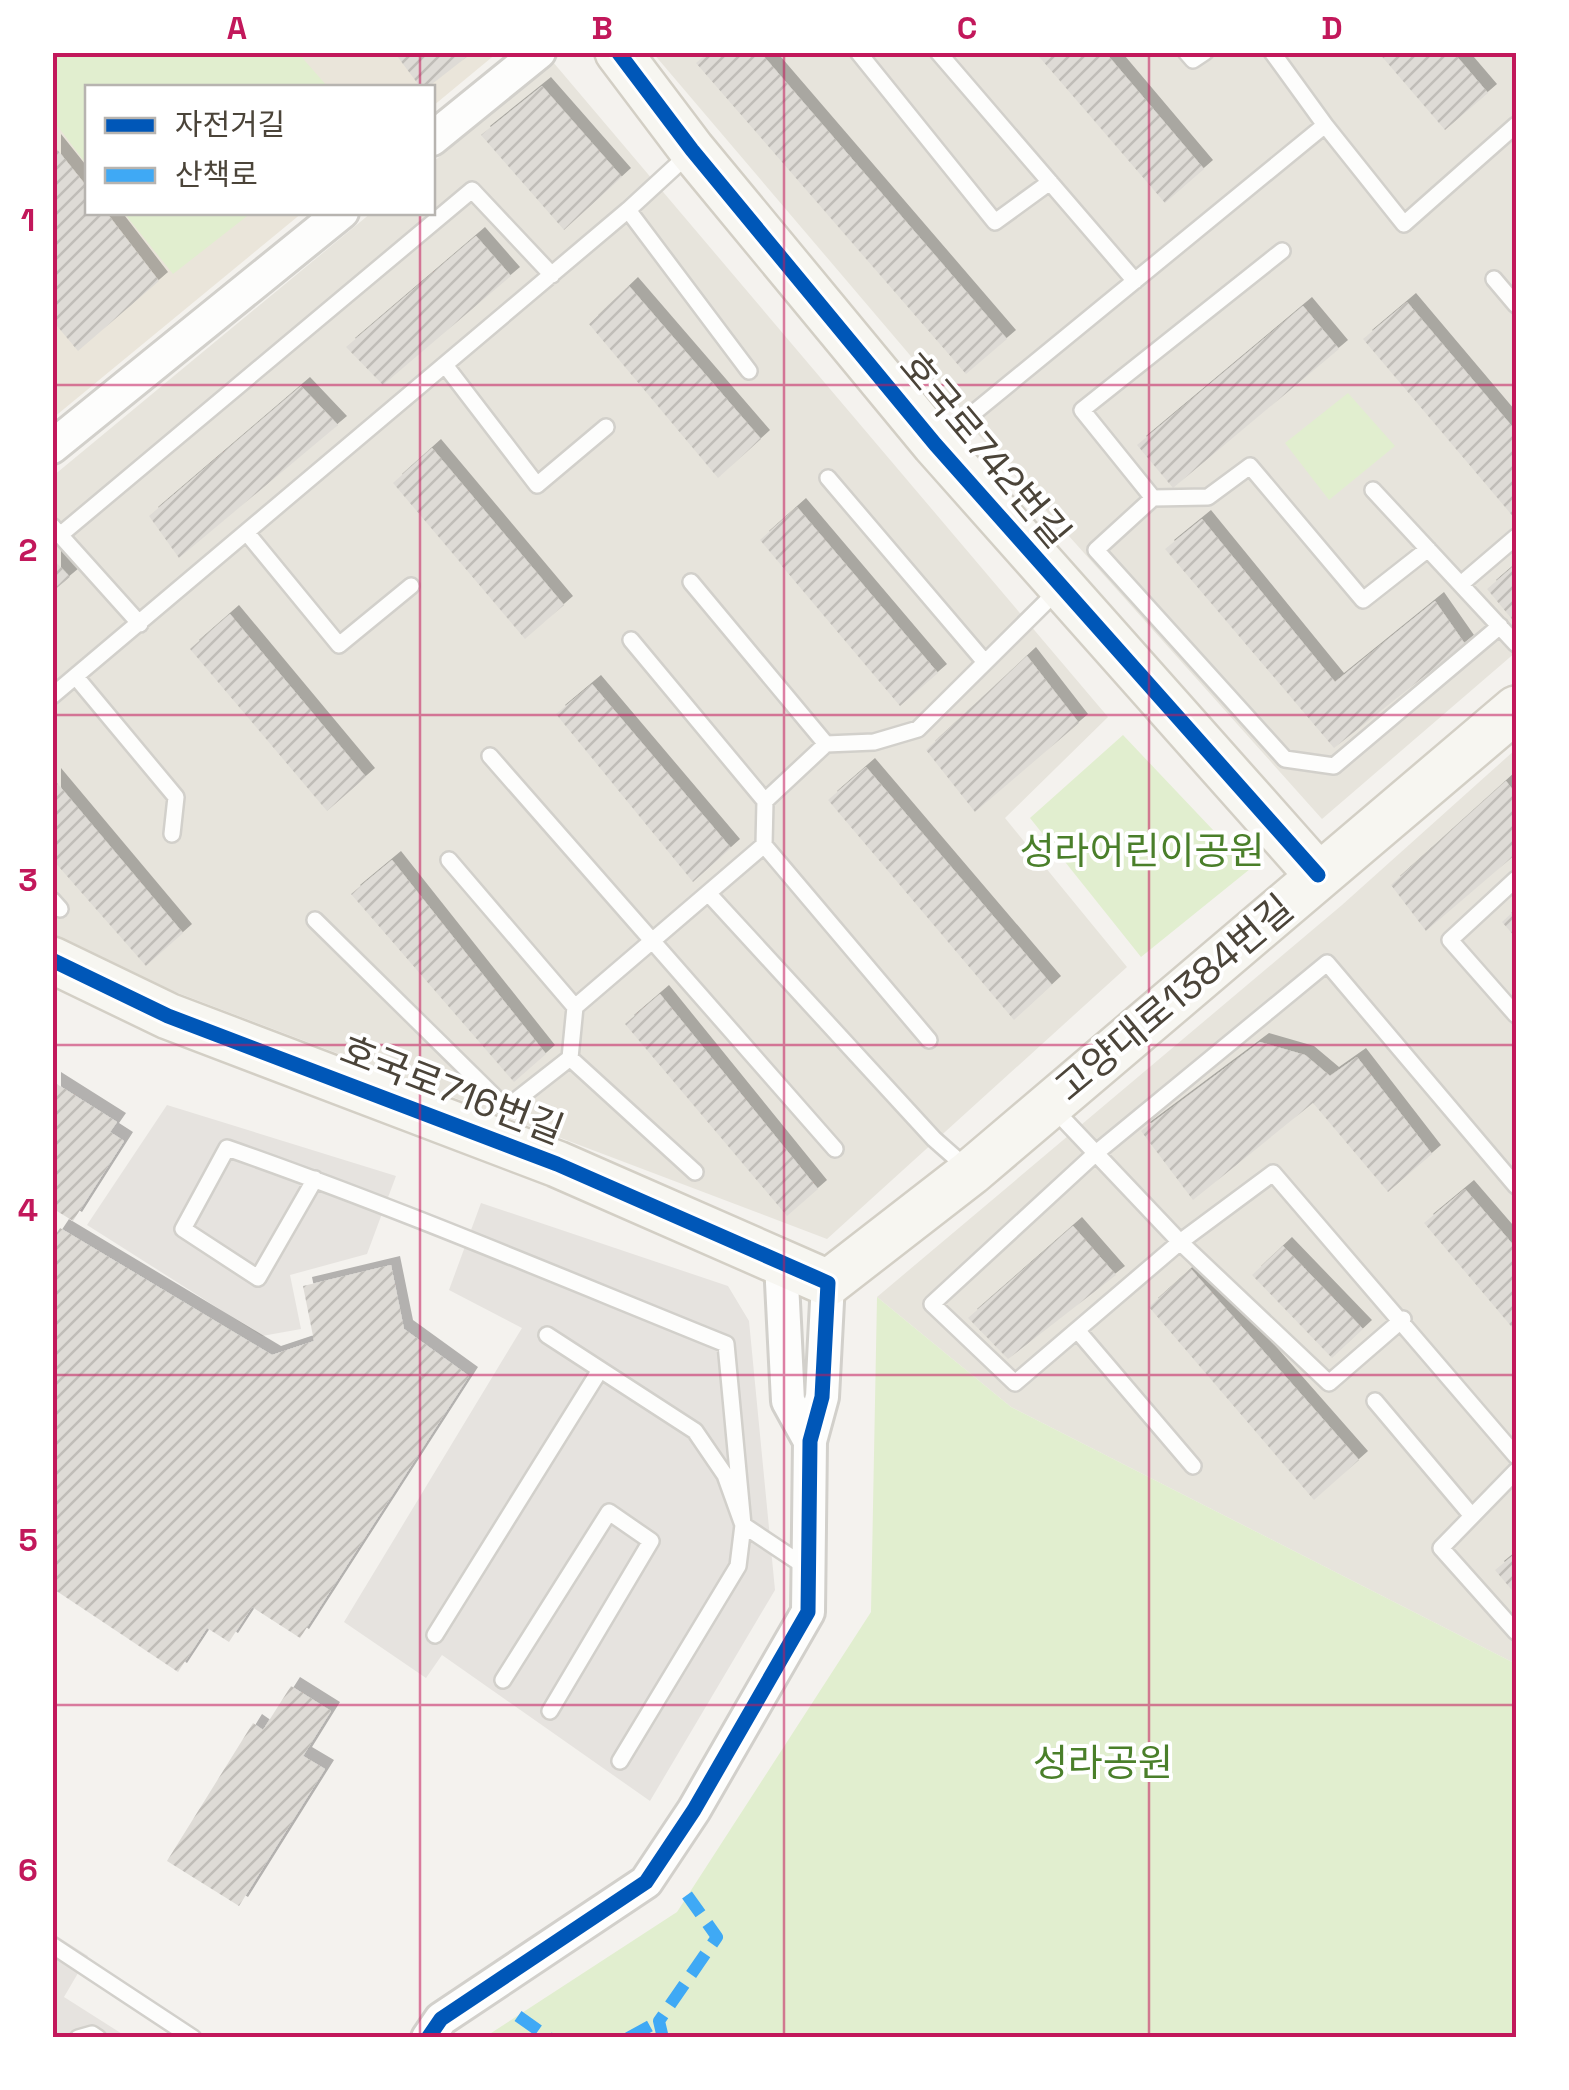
<svg xmlns="http://www.w3.org/2000/svg" width="1569" height="2090" font-family="'Space Grotesk','Noto Sans KR',sans-serif">
<style>
.residential{fill:#e7e4dc}
.education{fill:#eae5da}
.park{fill:#e1eecf}
.parking{fill:#e6e3df}
.building{fill:url(#building-hatch);filter:url(#shadow)}
.lines{fill:none;stroke-linecap:round;stroke-linejoin:round}
.lane-casing{stroke:#d2d0cb;stroke-width:20}
.street-casing{stroke:#d2d0cb;stroke-width:38}
.secondary-casing{stroke:#d3cfc5;stroke-width:50}
.lane{stroke:#fdfdfc;stroke-width:15}
.street{stroke:#fdfdfc;stroke-width:32}
.secondary{stroke:#f7f6f1;stroke-width:45}
.quiet{stroke:#3fa9f5;stroke-width:12;stroke-dasharray:25 12;stroke-linecap:butt}
.cycleway-casing{stroke:#fff;stroke-width:21}
.cycleway{stroke:#0057b8;stroke-width:15}
.grid{fill:none;stroke:#c2185b;stroke-width:2.5;stroke-opacity:0.55}
.labels{text-anchor:middle;dominant-baseline:central;stroke-width:8;stroke-linejoin:round;paint-order:stroke}
.street-label{font-size:38px;fill:#4b4439;stroke:#fff}
.park-label{font-size:38px;fill:#4a7f2a;stroke:#fff}
.neatline{fill:none;stroke:#c2185b;stroke-width:4}
.grid-label{font-size:32px;text-anchor:middle;font-weight:bold;fill:#c2185b}
</style>
<defs>
<pattern id="building-hatch" width="6" height="6" patternUnits="userSpaceOnUse" patternTransform="scale(2.5)"><rect width="6" height="6" fill="#dedbd6"/><path d="M-1 1l2-2M0 6l6-6M5 7l2-2" fill="none" stroke="#c0bdb8"/></pattern>
<filter id="shadow"><feDropShadow dx="9" dy="-9" stdDeviation="0" flood-color="#0004"/></filter>
</defs>
<rect width="100%" height="100%" fill="#f4f2ee"/>
<path class="residential" d="M 653,53 L 1516,53 L 1516,652 L 1322,819 L 966,421 Z
M 553,62 L 1108,717 L 1005,818 L 1127,967 L 827,1239 L 157,985 L 53,940 L 53,476 L 371,213 L 432,212 L 433,162 Z
M 1516,749 L 1516,1664 L 1011,1407 L 877,1297 L 1342,905 Z"/>
<path class="education" d="M 53,53 L 497,53 L 433,106 L 432,88 L 88,88 L 88,212 L 302,213 L 53,418 Z"/>
<path class="park" d="M 53,52 L 298,53 L 328,87 L 88,88 L 87,165 L 53,120 Z
M 124,213 L 251,213 L 173,274 Z
M 1348,393 L 1395,446 L 1329,500 L 1285,443 Z
M 1123,735 L 1250,869 L 1141,957 L 1030,818 Z
M 877,1297 L 1011,1407 L 1516,1664 L 1516,2037 L 485,2037 L 677,1912 L 871,1612 Z"/>
<path class="parking" d="M 167,1105 L 396,1176 L 367,1254 L 290,1275 L 301,1329 L 262,1336 L 87,1225 Z
M 481,1203 L 728,1286 L 749,1321 L 775,1590 L 650,1801 L 442,1655 L 426,1678 L 344,1622 L 522,1328 L 449,1290 Z
M 52,1933 L 88,1956 L 64,1997 L 127,2037 L 53,2037 Z"/>
<path class="building" d="M 394,52 L 473,52 L 427,88 L 421,88 Z
M 709,52 L 760,52 L 1007,339 L 966,374 L 696,63 Z
M 1035,52 L 1105,52 L 1204,169 L 1165,203 Z
M 1378,52 L 1453,52 L 1488,93 L 1445,130 Z
M 542,86 L 622,177 L 564,230 L 481,135 Z
M 52,143 L 88,188 L 88,212 L 106,212 L 159,281 L 78,351 L 52,320 Z
M 476,236 L 511,276 L 383,385 L 346,347 Z
M 629,286 L 761,439 L 718,478 L 589,324 Z
M 1407,302 L 1516,431 L 1516,520 L 1363,339 Z
M 1303,306 L 1339,349 L 1173,488 L 1137,445 Z
M 301,386 L 338,425 L 179,558 L 149,516 Z
M 432,448 L 564,605 L 525,639 L 393,483 Z
M 797,507 L 938,673 L 900,706 L 760,540 Z
M 1202,519 L 1335,682 L 1435,601 L 1465,644 L 1334,748 L 1165,549 Z
M 52,558 L 70,577 L 52,592 Z
M 1516,564 L 1516,624 L 1487,589 Z
M 230,614 L 366,777 L 327,811 L 190,649 Z
M 1027,656 L 1079,723 L 975,812 L 926,750 Z
M 592,684 L 731,848 L 693,882 L 556,714 Z
M 866,767 L 1052,985 L 1014,1020 L 828,800 Z
M 52,777 L 183,933 L 146,966 L 52,859 Z
M 1506,781 L 1516,794 L 1516,854 L 1426,931 L 1391,885 Z
M 392,860 L 546,1054 L 514,1082 L 351,894 Z
M 1516,909 L 1516,938 L 1502,922 Z
M 660,994 L 818,1189 L 787,1216 L 625,1024 Z
M 1260,1042 L 1305,1055 L 1330,1076 L 1357,1057 L 1432,1154 L 1388,1192 L 1313,1103 L 1193,1200 L 1141,1131 Z
M 52,1081 L 117,1122 L 110,1132 L 124,1141 L 73,1221 L 52,1208 Z
M 1465,1189 L 1516,1248 L 1516,1332 L 1424,1223 Z
M 1073,1226 L 1116,1275 L 1008,1359 L 968,1318 Z
M 60,1228 L 272,1355 L 314,1341 L 303,1286 L 391,1265 L 404,1329 L 469,1376 L 300,1638 L 252,1607 L 229,1642 L 207,1628 L 178,1672 L 52,1588 L 52,1240 Z
M 1283,1246 L 1363,1329 L 1332,1358 L 1252,1275 Z
M 1191,1269 L 1359,1460 L 1314,1500 L 1149,1307 Z
M 1516,1553 L 1516,1595 L 1495,1570 Z
M 291,1686 L 331,1711 L 303,1756 L 325,1769 L 239,1906 L 167,1861 L 253,1723 L 263,1730 Z"/>
<g class="lines">
<defs>
<path id="lane" d="M 858,52 L 995,222 L 1050,182
M 938,52 L 1135,281
M 1186,52 L 1193,60 L 1205,52
M 1272,52 L 1325,125
M 628,210 L 749,371
M 1282,251 L 1082,410 L 1153,498 L 1096,550 L 1285,759 L 1334,766 L 1500,626
M 1494,279 L 1516,305
M 445,365 L 537,485 L 606,427
M 938,442 L 1325,125 L 1404,224 L 1516,125
M 828,478 L 984,661
M 1373,490 L 1516,644
M 1153,498 L 1208,497 L 1250,466 L 1363,600 L 1428,549
M 52,526 L 140,624
M 247,533 L 339,645 L 411,586
M 60,535 L 472,190 L 552,275
M 691,582 L 826,744
M 1461,584 L 1516,537
M 631,640 L 765,801 L 764,845 L 929,1040
M 76,677 L 176,797 L 172,834
M 52,696 L 628,210 L 690,153
M 490,756 L 835,1149
M 765,801 L 826,744 L 874,742 L 918,729 L 1057,591
M 449,860 L 575,1007
M 1516,879 L 1450,940 L 1516,1015
M 708,893 L 934,1139 L 968,1169
M 52,900 L 60,909
M 315,920 L 506,1108 L 570,1058 L 575,1007 L 764,845
M 570,1058 L 695,1172
M 1052,1107 L 1180,1242 L 1329,1383 L 1403,1319
M 315,1179 L 258,1278 L 183,1229 L 227,1148 C 396,1207 560,1277 726,1344 L 743,1525 L 806,1567
M 1516,1186 L 1327,963 L 1096,1153 L 932,1304 L 1015,1383 L 1180,1242 L 1273,1173 L 1516,1456
M 1077,1330 L 1193,1466
M 547,1335 L 695,1431 L 725,1475 L 743,1525 L 738,1566 L 620,1761
M 1375,1401 L 1472,1516
M 1516,1471 L 1441,1548 L 1516,1632
M 435,1635 L 600,1370
M 503,1680 L 609,1512 L 651,1541 L 550,1711
M 52,1945 L 193,2038
M 78,2038 L 92,2034 L 98,2038"/>
<path id="street" d="M 432,139 L 539,52
M 52,447 L 342,212
M 781,1263 L 788,1401 L 810,1441
M 428,2038 L 441,2019 L 646,1882 L 694,1810 L 808,1612 L 810,1441 L 822,1397 L 828,1283"/>
<path id="secondary" d="M 618,52 L 692,150 L 935,444 L 1318,875
M 52,960 L 168,1016 L 557,1164 L 828,1283 L 971,1172 L 1516,709"/>
</defs>
<use href="#lane" class="lane-casing"/>
<use href="#street" class="street-casing"/>
<use href="#secondary" class="secondary-casing"/>
<use href="#lane" class="lane"/>
<use href="#street" class="street"/>
<use href="#secondary" class="secondary"/>
<path class="quiet" d="M 518,2016 L 549,2038
M 628,2038 L 659,2021
M 663,2038 L 659,2021 L 717,1937 L 687,1895"/>
<defs>
<path id="cycleway" d="M 618,52 L 692,150 L 935,444 L 1318,875
M 52,960 L 168,1016 L 557,1164 L 828,1283 L 822,1397 L 810,1441 L 808,1612 L 694,1810 L 646,1882 L 441,2019 L 428,2038"/>
</defs>
<use href="#cycleway" class="cycleway-casing"/>
<use href="#cycleway" class="cycleway"/>
</g>
<path class="grid" d="M 420,52 L 420,88M 784,52 L 784,2038M 1149,52 L 1149,2038M 420,212 L 420,2038M 52,385 L 1516,385M 52,715 L 1516,715M 52,1045 L 1516,1045M 52,1375 L 1516,1375M 52,1705 L 1516,1705"/>
<g class="labels">
<g class="street-label">
<text transform="translate(985 450) rotate(50)">호국로742번길</text>
<text transform="translate(1174 998) rotate(-40)">고양대로1384번길</text>
<text transform="translate(452 1090) rotate(21)">호국로716번길</text>
</g>
<g class="park-label">
<text x="1142" y="851">성라어린이공원</text>
<text x="1103" y="1763">성라공원</text>
</g>
</g>
<rect width="1569" height="2090" fill="none" stroke="#ffffff" stroke-width="110"/>
<rect x="85" y="85" width="350" height="130" fill="#ffffff" stroke="#b7b4b0" stroke-width="2.5"/>
<rect x="105" y="118" width="50" height="15" fill="#0057b8" stroke="#b7b4b0" stroke-width="2.5"/>
<text x="175" y="135" font-size="30" fill="#4b4439">자전거길</text>
<rect x="105" y="168" width="50" height="15" fill="#3fa9f5" stroke="#b7b4b0" stroke-width="2.5"/>
<text x="175" y="185" font-size="30" fill="#4b4439">산책로</text>
<rect x="55" y="55" width="1459" height="1980" class="neatline"/>
<g class="grid-label">
<text x="237" y="39">A</text>
<text x="602" y="39">B</text>
<text x="967" y="39">C</text>
<text x="1332" y="39">D</text>
<text x="28" y="231">1</text>
<text x="28" y="561">2</text>
<text x="28" y="891">3</text>
<text x="28" y="1221">4</text>
<text x="28" y="1551">5</text>
<text x="28" y="1881">6</text>
</g>
</svg>
